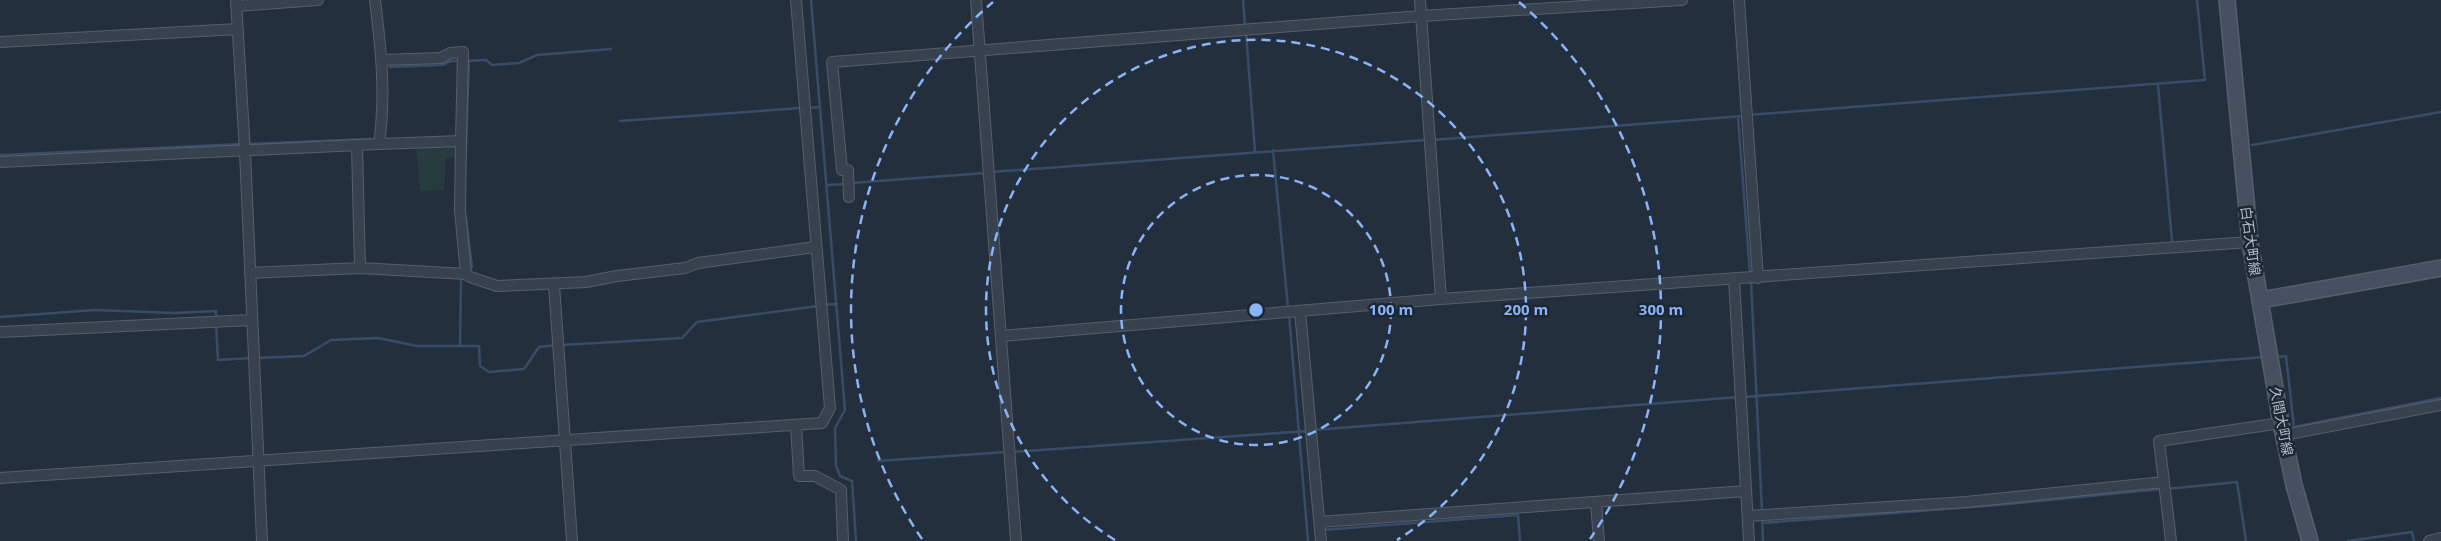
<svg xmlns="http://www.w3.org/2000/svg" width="2441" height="541" font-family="'Open Sans','Noto Sans JP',sans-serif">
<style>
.green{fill:#263c3f}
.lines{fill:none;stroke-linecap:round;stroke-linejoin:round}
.stream{stroke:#394c67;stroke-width:2.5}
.street-casing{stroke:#565f6c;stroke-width:12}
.secondary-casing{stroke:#565f6c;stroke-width:18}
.street{stroke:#38414e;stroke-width:10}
.secondary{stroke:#465061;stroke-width:15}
.ring{fill:none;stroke:#8ab4f8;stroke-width:2.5;stroke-dasharray:9 6}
.labels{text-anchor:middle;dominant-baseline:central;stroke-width:5;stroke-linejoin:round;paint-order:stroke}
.street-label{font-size:14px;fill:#b4bcc9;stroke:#1d2633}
.centre{fill:#8ab4f8;stroke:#1d2633;stroke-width:2.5}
.ring-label{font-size:15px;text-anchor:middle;font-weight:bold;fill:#8ab4f8;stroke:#1d2633;stroke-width:5;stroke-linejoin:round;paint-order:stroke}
</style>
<rect width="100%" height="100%" fill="#242f3e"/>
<path class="green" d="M 458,145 L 456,156 L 446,158 L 444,190 L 420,191 L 416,147 Z"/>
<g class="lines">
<path class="stream" d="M 811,0 L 845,410 L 835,428 L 836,466 L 840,476 L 852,481 L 856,541
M 1243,0 L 1245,26
M 1246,31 L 1255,152
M 466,61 L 486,60 L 492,65 L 519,63 L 537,55 L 611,49
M 390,67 L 442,65 L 451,61 L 461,61
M 2158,85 L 2172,241
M 807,108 L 820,107
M 1748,115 L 2205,80 L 2197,0
M 1738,116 L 1750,274
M 620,121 L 801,108
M 1432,140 L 1743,116
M 248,144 L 369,139
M 2252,145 L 2441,112
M 1273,150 L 1288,308
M 0,155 L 243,144
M 465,172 L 469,61
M 991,172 L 1426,140
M 851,183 L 985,173
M 827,185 L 846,184
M 466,218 L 472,267
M 1751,280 L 1762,511
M 823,305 L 837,304
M 1289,314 L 1308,541
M 0,317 L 95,310 L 175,313 L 216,311 L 216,319
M 216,324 L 218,360 L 251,358
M 562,345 L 682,338 L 697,322 L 818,306
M 460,346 L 461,279
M 2275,357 L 2286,356 L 2294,427 L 2441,398
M 257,358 L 304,356 L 331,340 L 378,338 L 417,346 L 479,346 L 480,366 L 489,372 L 524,369 L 539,347 L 556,345
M 1744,397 L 2265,357
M 1313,430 L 1739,397
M 1011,452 L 1307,431
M 878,461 L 1006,452
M 2167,489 L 2237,482 L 2246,541
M 1762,517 L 1763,541
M 1762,523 L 1998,505 L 2161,489
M 1322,530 L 1518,515 L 1520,541
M 2348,541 L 2412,532 L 2414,541"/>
<defs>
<path id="street" d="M 236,0 L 245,152 L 262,541
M 976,0 L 1016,541
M 1420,0 L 1441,299
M 1739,0 L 1758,278
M 236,6 L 318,0
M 0,42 L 238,29
M 382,60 L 441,58 L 450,53 L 463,52 L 461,141
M 379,144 L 461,141 L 460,210 L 466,274
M 357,146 L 360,268
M 0,162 L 379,144 C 386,96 381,48 375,0
M 849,197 L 848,170 L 842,170 L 832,62 L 1421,16 L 1682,0
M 250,273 L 360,268 L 466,274 L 470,277 L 497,286 L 586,282 L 617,276 L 685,268 L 698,263 L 815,247
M 1734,279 L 1749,541
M 554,285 L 572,541
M 1300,311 L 1321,541
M 0,332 L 252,320
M 1001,336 L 1441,299 L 2250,242
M 796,425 L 799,476 L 815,476 L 841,490 L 843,541
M 2284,435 L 2441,405
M 0,478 L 822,423 L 830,408 L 796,0
M 2164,482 L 2171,541
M 1596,502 L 1599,541
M 1748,516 L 1966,502 L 2164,482 L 2159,441 L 2281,423
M 1319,522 L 1746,491
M 2429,541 L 2441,538"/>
<path id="secondary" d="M 2227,0 L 2250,242 L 2281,423 L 2294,485 L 2310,541
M 2261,300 L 2441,268"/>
</defs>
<use href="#street" class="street-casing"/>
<use href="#secondary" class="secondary-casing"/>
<use href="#street" class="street"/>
<use href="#secondary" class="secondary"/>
</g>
<g class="ring">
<circle cx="1256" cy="310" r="135"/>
<path d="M1115 540A270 270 0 1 1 1397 540"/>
<path d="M922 539A405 405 0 0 1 993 2M1519 2A405 405 0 0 1 1590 539"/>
</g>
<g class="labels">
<g class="street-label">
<text transform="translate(2251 241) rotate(82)">白石大町線</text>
<text transform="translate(2282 421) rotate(79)">久間大町線</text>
</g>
</g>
<circle cx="1256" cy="310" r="8" class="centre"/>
<g class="ring-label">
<text x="1391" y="315">100 m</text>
<text x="1526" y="315">200 m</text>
<text x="1661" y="315">300 m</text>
</g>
</svg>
